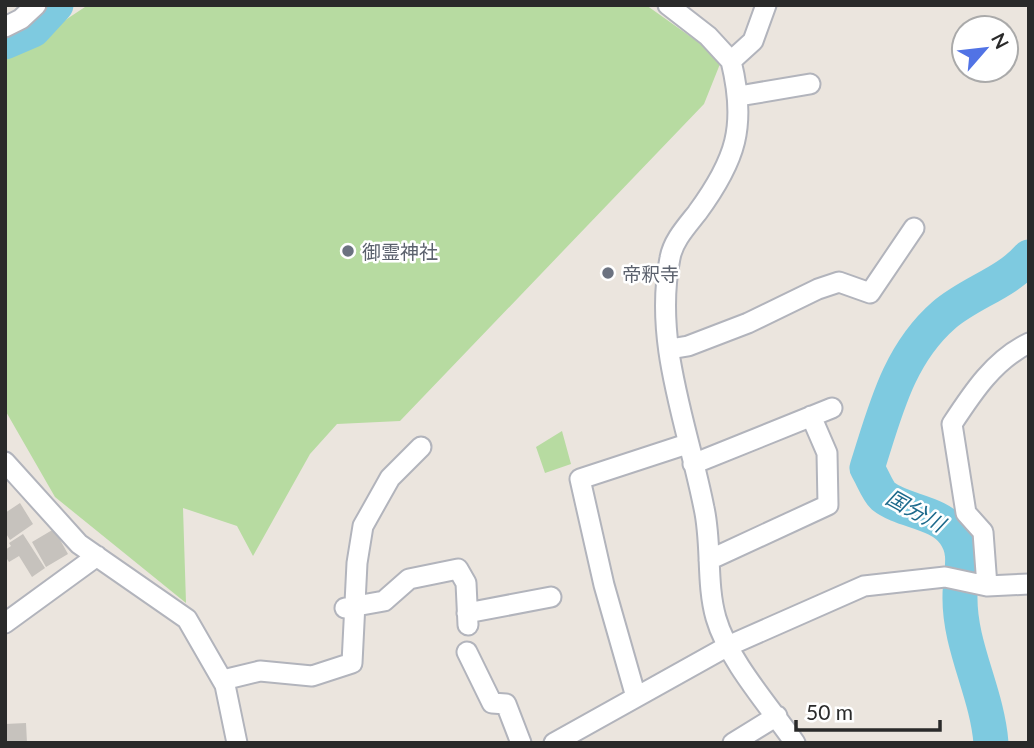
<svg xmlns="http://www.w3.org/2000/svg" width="1034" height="748" font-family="Lato,'Noto Sans JP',sans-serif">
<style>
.green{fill:#b7dba1}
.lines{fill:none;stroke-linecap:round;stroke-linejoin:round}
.river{stroke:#7ecae0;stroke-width:35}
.building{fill:#c6c2bd}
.street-casing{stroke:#b2b4bc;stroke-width:23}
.street{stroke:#fff;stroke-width:19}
.worship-dot{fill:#6b7280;stroke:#fff;stroke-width:2.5}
.labels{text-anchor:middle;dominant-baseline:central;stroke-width:5;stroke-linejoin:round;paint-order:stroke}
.worship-label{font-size:19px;fill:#5b616d;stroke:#fff;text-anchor:start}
.water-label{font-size:21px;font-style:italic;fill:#1d6a8c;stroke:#fff}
</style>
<rect width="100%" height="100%" fill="#ebe5de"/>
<path class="green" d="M 88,5 L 646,5 L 722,59 L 704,104 L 400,421 L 337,424 L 310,454 L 253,556 L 237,526 L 183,508 L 186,603 L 55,497 L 5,410 L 5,60 Z
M 562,431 L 571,464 L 545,473 L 536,447 Z"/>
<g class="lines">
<path class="river" d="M 5,42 L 33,30 L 56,5
M 991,743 C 987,692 959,646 960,596 C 960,573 969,553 954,533 C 938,511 903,512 883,496 C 877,490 872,476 867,468 C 885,412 898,355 944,315 C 971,292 1005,284 1029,257"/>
</g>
<path class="building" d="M 20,503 L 33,524 L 10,540 L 5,532 L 5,513 Z
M 54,529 L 68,554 L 46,567 L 32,542 Z
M 23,534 L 45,568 L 32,577 L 19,556 L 9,562 L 5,556 L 5,550 L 11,546 L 9,543 Z
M 26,723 L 27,743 L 5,743 L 5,724 Z"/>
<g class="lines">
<defs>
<path id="street" d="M 668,5 L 708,36 L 731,61
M 766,5 L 753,41 L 731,61 C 747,126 736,160 697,213 C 686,227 673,241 670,258 C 653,343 688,426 704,508 C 712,544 706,583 716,618 C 728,660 770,707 795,743
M 5,27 L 21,19 L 36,5
M 739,96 L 810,84
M 670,349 L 688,346 L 748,323 L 818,289 L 839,282 L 870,293 L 914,228
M 5,462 L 79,544 L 187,619 L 225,685 L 237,743
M 693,464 L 832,408
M 709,560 L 828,505 L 827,453 L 811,416
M 987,586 L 983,532 L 966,513 L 952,424 C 973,392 994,360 1029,343
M 345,608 L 384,601 L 409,579 L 458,569 L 466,583 L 468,625
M 467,613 L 551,597
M 5,623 L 97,556
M 467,652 L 492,703 L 506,704 L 521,743
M 223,680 L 260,671 L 312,676 L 352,663 L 357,563 L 363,526 L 390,478 L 421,447
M 636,697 L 604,585 L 580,479 L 687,444
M 554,743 L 728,646 L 864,586 L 945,577 L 987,586 L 1029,584
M 733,743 L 777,716"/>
</defs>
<use href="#street" class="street-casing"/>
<use href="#street" class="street"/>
</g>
<g class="worship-dot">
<circle cx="348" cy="251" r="7"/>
<circle cx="608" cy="273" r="7"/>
</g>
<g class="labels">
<g class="worship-label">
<text x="362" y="251">御霊神社</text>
<text x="622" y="273">帝釈寺</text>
</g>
<g class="water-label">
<text transform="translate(916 510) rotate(29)">国分川</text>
</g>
</g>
<rect width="1034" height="748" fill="none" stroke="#2a2a2a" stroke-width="14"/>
<g transform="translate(985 49) rotate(62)"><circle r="33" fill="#ffffff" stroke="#aaaaaa" stroke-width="2"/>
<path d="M0-5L12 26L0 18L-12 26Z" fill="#5173e5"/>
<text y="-10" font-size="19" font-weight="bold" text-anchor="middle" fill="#2a2a2a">N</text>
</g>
<path d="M796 720v10h144v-10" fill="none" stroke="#2a2a2a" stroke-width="3.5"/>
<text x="806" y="720" font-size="21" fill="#2a2a2a" stroke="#ffffff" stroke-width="5" paint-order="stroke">50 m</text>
</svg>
